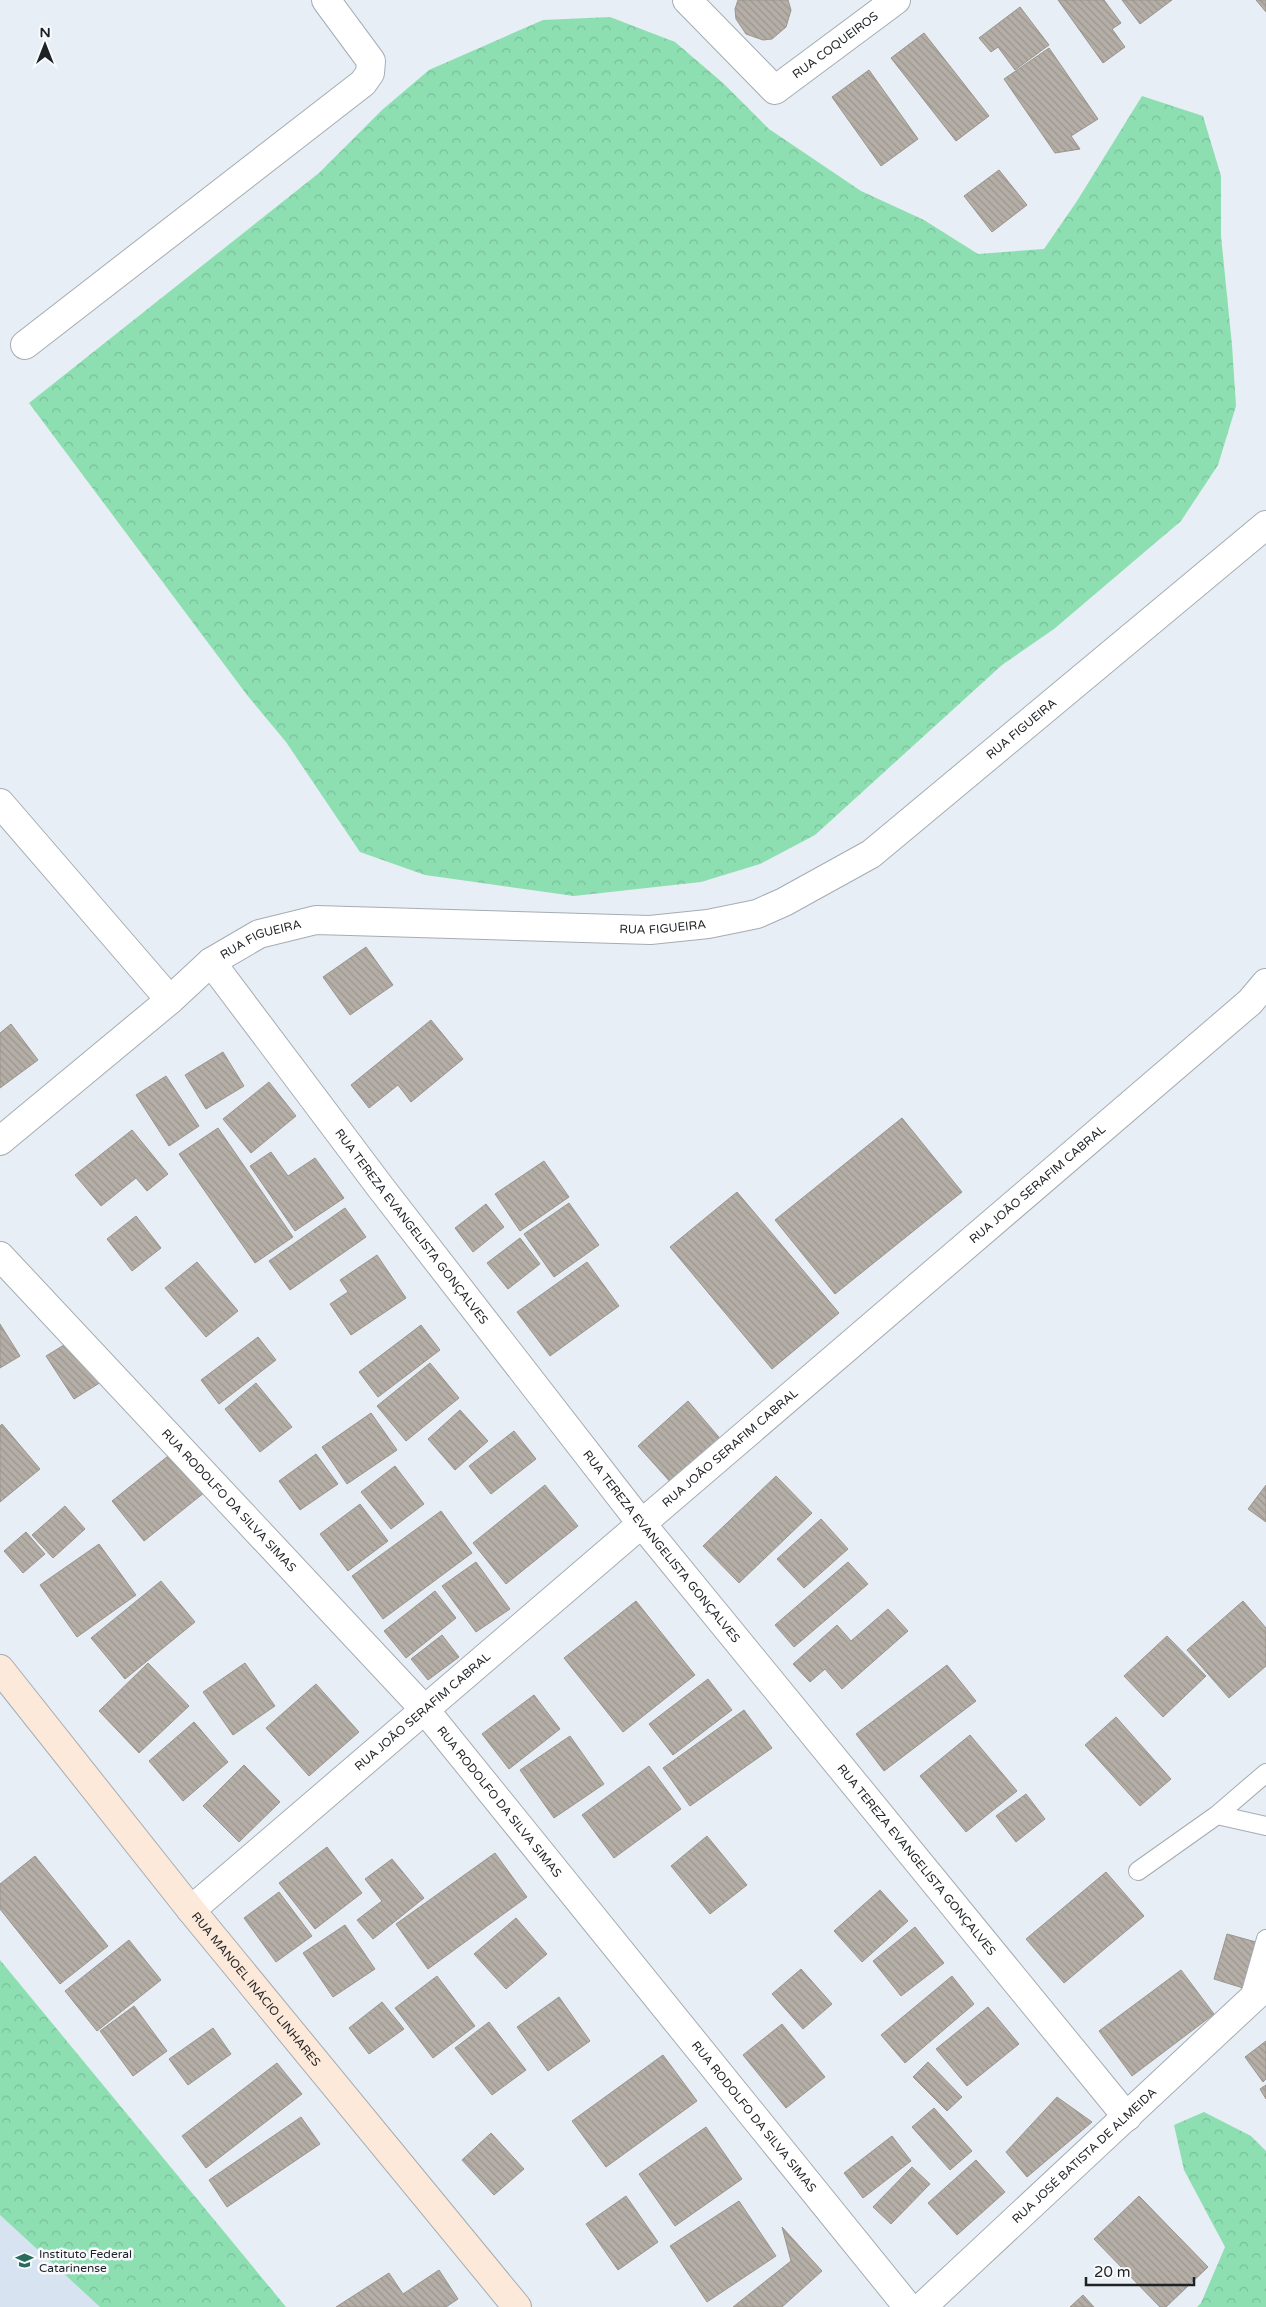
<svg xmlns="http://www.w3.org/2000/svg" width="1266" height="2307" font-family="'Varela Round',sans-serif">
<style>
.built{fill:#d7e3f0}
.forest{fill:url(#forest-crowns)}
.building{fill:url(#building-back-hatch);stroke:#9a958d}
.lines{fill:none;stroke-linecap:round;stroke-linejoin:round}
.lane-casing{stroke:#a6acb3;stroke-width:20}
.street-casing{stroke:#a6acb3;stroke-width:30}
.secondary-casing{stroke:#a6acb3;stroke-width:30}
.lane{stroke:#fff;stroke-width:18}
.street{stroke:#fff;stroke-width:28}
.secondary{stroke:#fde9d9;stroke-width:28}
.labels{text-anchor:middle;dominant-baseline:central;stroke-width:5;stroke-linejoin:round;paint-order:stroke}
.street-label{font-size:12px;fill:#1f2225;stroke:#f8fafd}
.poi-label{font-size:12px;fill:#1f2225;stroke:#f8fafd;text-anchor:start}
</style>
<defs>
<pattern id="forest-crowns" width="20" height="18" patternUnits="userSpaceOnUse" patternTransform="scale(1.25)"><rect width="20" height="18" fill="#8ddfb2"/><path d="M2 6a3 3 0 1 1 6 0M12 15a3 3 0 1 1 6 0" fill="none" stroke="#79bf99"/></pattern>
<pattern id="building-back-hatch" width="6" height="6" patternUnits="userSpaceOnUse" patternTransform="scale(1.25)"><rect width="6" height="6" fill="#b4aea6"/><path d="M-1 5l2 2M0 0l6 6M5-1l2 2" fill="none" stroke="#9a958f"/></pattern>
</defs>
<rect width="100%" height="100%" fill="#e7eef5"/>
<path class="built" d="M 0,2215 L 100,2307 L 0,2307 Z"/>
<path class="forest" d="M 610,17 L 675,42 L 723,83 L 769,129 L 861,191 L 924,220 L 978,254 L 1044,249 L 1077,201 L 1142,96 L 1203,116 L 1221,176 L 1221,236 L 1232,345 L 1236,406 L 1218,465 L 1181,521 L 1054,629 L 1002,665 L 815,835 L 760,864 L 701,882 L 574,896 L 425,875 L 360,852 L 286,742 L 247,695 L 29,403 L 319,173 L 382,110 L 429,70 L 543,20 Z
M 0,1960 L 286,2307 L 100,2307 L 0,2215 Z
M 1204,2112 L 1251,2136 L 1266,2151 L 1266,2307 L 1197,2307 L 1201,2303 L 1225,2247 L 1184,2170 L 1174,2125 Z"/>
<path class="building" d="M 738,0 L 788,0 L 791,10 L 786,27 L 772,39 L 763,40 L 746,34 L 736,19 L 735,9 Z
M 1058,0 L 1104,0 L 1121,23 L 1112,29 L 1125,47 L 1103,63 Z
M 1122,0 L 1172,0 L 1140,24 Z
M 1256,0 L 1266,0 L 1266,12 Z
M 1020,7 L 1049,45 L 1015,70 L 998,47 L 991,52 L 979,38 Z
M 924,33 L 989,116 L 956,141 L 891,58 Z
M 1049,48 L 1098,119 L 1071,136 L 1080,149 L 1055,153 L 1004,79 Z
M 869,70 L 918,139 L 881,166 L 832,97 Z
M 999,170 L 1027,205 L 992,232 L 964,196 Z
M 366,947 L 393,985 L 350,1015 L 323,977 Z
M 431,1020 L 463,1059 L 411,1102 L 398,1085 L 369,1108 L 351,1085 Z
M 11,1024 L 38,1060 L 0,1088 L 0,1033 Z
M 223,1052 L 244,1086 L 206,1109 L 185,1075 Z
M 166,1076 L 199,1126 L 169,1146 L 136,1095 Z
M 269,1082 L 296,1116 L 251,1153 L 223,1119 Z
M 902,1118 L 962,1192 L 835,1294 L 775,1220 Z
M 218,1128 L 293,1237 L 255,1263 L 179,1154 Z
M 132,1130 L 168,1174 L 147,1191 L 136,1178 L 101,1206 L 75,1175 Z
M 271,1152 L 288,1176 L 315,1158 L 344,1198 L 295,1231 L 250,1166 Z
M 544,1161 L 569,1197 L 520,1231 L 495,1194 Z
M 737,1192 L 839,1313 L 772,1369 L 670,1247 Z
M 569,1203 L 599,1245 L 554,1277 L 524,1234 Z
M 486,1204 L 504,1227 L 473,1252 L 455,1228 Z
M 345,1208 L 366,1237 L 290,1290 L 269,1261 Z
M 136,1216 L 161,1248 L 132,1271 L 107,1239 Z
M 520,1238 L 540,1264 L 508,1289 L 487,1263 Z
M 377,1255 L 406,1298 L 351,1335 L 330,1304 L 348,1292 L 340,1280 Z
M 197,1262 L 238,1311 L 206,1337 L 165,1288 Z
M 587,1262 L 619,1306 L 550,1356 L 517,1312 Z
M 0,1324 L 20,1356 L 0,1368 Z
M 421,1325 L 440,1350 L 378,1397 L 359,1372 Z
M 82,1334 L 109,1377 L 74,1399 L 46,1356 Z
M 258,1337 L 276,1360 L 219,1404 L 201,1380 Z
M 430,1363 L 459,1398 L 406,1441 L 377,1406 Z
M 256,1383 L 292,1427 L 260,1452 L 225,1409 Z
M 688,1401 L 723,1442 L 673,1485 L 638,1446 Z
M 460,1410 L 488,1441 L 455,1470 L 428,1439 Z
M 371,1413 L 397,1450 L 347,1484 L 322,1447 Z
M 2,1424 L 40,1469 L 0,1502 L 0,1426 Z
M 514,1431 L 536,1459 L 491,1494 L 469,1466 Z
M 173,1452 L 205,1492 L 144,1541 L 112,1501 Z
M 316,1454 L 338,1484 L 300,1510 L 279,1481 Z
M 395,1466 L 424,1504 L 391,1529 L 361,1492 Z
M 776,1476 L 812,1513 L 739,1583 L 703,1546 Z
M 545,1485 L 578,1526 L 506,1584 L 473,1543 Z
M 1266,1485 L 1266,1522 L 1248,1509 Z
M 360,1504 L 388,1541 L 348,1571 L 320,1534 Z
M 65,1506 L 85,1529 L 53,1558 L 32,1535 Z
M 441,1511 L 472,1553 L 383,1619 L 352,1576 Z
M 821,1519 L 848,1549 L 804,1588 L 777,1559 Z
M 26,1532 L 45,1554 L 23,1573 L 4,1551 Z
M 99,1544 L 136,1595 L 77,1637 L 40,1585 Z
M 476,1562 L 510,1609 L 476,1632 L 442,1586 Z
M 848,1562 L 868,1584 L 794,1647 L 775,1625 Z
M 161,1581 L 195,1622 L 125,1679 L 91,1638 Z
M 435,1591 L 456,1618 L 406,1658 L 384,1631 Z
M 636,1601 L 695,1675 L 623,1732 L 564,1658 Z
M 1243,1601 L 1266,1628 L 1266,1666 L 1229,1698 L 1187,1650 Z
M 888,1609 L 908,1631 L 842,1689 L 825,1669 L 810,1682 L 793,1664 L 837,1625 L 851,1641 Z
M 442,1635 L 459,1657 L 428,1680 L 411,1659 Z
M 1167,1636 L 1206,1676 L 1163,1717 L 1124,1676 Z
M 148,1663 L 189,1706 L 139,1753 L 99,1711 Z
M 245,1663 L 275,1706 L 233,1735 L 203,1692 Z
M 947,1665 L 976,1701 L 884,1771 L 856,1734 Z
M 708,1679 L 732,1710 L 673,1755 L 649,1724 Z
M 316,1684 L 359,1732 L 309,1776 L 266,1728 Z
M 534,1695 L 560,1729 L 509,1769 L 482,1734 Z
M 744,1710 L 772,1748 L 690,1806 L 663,1768 Z
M 1116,1717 L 1171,1779 L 1140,1806 L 1085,1745 Z
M 194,1722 L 228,1762 L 183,1801 L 149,1761 Z
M 970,1735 L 1017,1791 L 966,1832 L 920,1776 Z
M 570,1736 L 604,1784 L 554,1818 L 520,1770 Z
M 244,1765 L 280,1802 L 239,1842 L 203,1806 Z
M 649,1766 L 681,1809 L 614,1858 L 582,1815 Z
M 1026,1794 L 1045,1819 L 1016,1842 L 996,1816 Z
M 707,1836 L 747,1885 L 710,1914 L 671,1866 Z
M 327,1847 L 362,1893 L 315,1929 L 279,1883 Z
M 495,1853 L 527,1897 L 428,1969 L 396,1924 Z
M 35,1856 L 108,1946 L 60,1984 L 0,1909 L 0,1884 Z
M 392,1859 L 424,1898 L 373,1939 L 357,1920 L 382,1901 L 365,1879 Z
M 1106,1872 L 1144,1916 L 1064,1983 L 1026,1939 Z
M 880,1890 L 908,1921 L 862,1962 L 834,1931 Z
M 279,1892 L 312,1936 L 276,1962 L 244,1918 Z
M 516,1918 L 547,1954 L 506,1989 L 474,1954 Z
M 345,1925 L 375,1969 L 333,1997 L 303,1953 Z
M 915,1927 L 944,1963 L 901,1996 L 873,1961 Z
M 1227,1934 L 1256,1942 L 1243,1988 L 1214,1979 Z
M 129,1940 L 161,1980 L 97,2031 L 65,1991 Z
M 801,1969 L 832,2004 L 803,2029 L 772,1994 Z
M 1181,1970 L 1214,2014 L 1132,2076 L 1099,2031 Z
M 437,1976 L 475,2026 L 433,2058 L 395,2008 Z
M 952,1976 L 974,2004 L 905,2063 L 881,2035 Z
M 559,1997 L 590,2041 L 548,2071 L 517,2027 Z
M 382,2002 L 404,2029 L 369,2054 L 349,2028 Z
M 134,2006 L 167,2051 L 133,2076 L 100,2031 Z
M 988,2007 L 1019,2044 L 967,2086 L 936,2049 Z
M 489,2022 L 526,2070 L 492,2095 L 455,2048 Z
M 782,2024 L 825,2077 L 786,2108 L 743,2055 Z
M 213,2028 L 231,2054 L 188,2085 L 169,2059 Z
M 1266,2041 L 1266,2079 L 1263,2082 L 1245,2057 Z
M 663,2055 L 697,2101 L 606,2167 L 572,2121 Z
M 928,2062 L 962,2097 L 947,2111 L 913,2077 Z
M 277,2063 L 302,2094 L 206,2168 L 182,2136 Z
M 1266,2085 L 1266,2099 L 1260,2089 Z
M 1057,2097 L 1092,2122 L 1027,2177 L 1006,2152 Z
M 934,2108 L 972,2151 L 950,2170 L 912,2127 Z
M 301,2117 L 320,2144 L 227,2207 L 209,2180 Z
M 706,2127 L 742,2179 L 675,2226 L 639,2174 Z
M 491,2133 L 524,2169 L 494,2195 L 462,2160 Z
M 892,2136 L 911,2161 L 863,2198 L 844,2173 Z
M 976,2160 L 1005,2192 L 957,2235 L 928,2203 Z
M 912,2167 L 930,2184 L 891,2224 L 873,2207 Z
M 626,2196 L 658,2242 L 618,2270 L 586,2224 Z
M 1139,2196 L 1208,2267 L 1166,2307 L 1160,2307 L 1094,2239 Z
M 739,2201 L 776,2256 L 707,2302 L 670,2246 Z
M 782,2227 L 822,2271 L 782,2307 L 733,2307 L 791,2261 Z
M 439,2270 L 458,2299 L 446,2307 L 336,2307 L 389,2273 L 403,2294 Z
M 1083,2295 L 1094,2307 L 1070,2307 Z"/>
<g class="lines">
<defs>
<path id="lane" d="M 1217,1815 L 1266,1826
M 1138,1871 L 1217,1815 L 1266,1773
M 1249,1999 L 1266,1939"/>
<g id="street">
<path id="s1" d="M 687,0 L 775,90 L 896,0"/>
<path d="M 25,345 L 363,83 L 370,73 L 371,61 L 326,0"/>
<path d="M 0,803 L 170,1000"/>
<path id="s2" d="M 211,962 L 381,1188 L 641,1523 L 1127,2117"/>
<path id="s3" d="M 0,1141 L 170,1000 L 211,962 L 259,934 L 316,920 L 650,930 L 708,924 L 757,914 L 784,902 L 871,854 L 1266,525"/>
<path id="s4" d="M 0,1256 L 425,1710 L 908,2307"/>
<path id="s5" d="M 191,1910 L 1250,1002 L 1266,983"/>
<path id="s6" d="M 922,2307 L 1266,1986"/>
</g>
<g id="secondary">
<path id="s7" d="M 0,1669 L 191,1910 L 517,2307"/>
</g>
</defs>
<use href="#lane" class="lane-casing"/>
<use href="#street" class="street-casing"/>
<use href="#secondary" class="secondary-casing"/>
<use href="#lane" class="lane"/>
<use href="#street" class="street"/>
<use href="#secondary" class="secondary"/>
</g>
<defs>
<symbol id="university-bare" viewBox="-9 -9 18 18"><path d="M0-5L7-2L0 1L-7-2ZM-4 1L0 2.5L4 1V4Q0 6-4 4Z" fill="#296c5e" stroke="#f8fafd" stroke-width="2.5" paint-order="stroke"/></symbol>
</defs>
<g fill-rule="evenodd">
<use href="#university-bare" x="12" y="2248" width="25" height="25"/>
</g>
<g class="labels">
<g class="street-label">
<text stroke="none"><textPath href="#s1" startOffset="201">RUA COQUEIROS</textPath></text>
<text stroke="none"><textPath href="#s3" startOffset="1158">RUA FIGUEIRA</textPath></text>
<text stroke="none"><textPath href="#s3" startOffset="738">RUA FIGUEIRA</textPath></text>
<text stroke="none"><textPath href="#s3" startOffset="332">RUA FIGUEIRA</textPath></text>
<text stroke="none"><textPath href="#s5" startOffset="1115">RUA JOÃO SERAFIM CABRAL</textPath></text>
<text stroke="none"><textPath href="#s2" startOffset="332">RUA TEREZA EVANGELISTA GONÇALVES</textPath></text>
<text stroke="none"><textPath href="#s5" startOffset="710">RUA JOÃO SERAFIM CABRAL</textPath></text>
<text stroke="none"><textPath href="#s4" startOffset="335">RUA RODOLFO DA SILVA SIMAS</textPath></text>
<text stroke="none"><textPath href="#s2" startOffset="738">RUA TEREZA EVANGELISTA GONÇALVES</textPath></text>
<text stroke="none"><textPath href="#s5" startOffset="305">RUA JOÃO SERAFIM CABRAL</textPath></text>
<text stroke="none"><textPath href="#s4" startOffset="740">RUA RODOLFO DA SILVA SIMAS</textPath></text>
<text stroke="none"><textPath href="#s2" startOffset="1142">RUA TEREZA EVANGELISTA GONÇALVES</textPath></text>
<text stroke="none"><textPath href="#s7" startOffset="410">RUA MANOEL INÁCIO LINHARES</textPath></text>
<text stroke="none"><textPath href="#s4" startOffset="1145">RUA RODOLFO DA SILVA SIMAS</textPath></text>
<text stroke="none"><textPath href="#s6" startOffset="222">RUA JOSÉ BATISTA DE ALMEIDA</textPath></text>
</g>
<g class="poi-label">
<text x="39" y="2254">Instituto Federal<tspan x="39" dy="14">Catarinense</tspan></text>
</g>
</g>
<g transform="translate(45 45)" stroke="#f8fafd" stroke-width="4" paint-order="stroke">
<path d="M0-4L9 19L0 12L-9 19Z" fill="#1f2225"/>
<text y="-8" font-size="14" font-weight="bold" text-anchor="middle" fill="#1f2225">N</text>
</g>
<path d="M1086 2277v8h108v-8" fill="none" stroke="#1f2225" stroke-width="2.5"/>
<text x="1094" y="2277" font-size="15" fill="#1f2225" stroke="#f8fafd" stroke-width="4" paint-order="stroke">20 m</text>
</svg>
